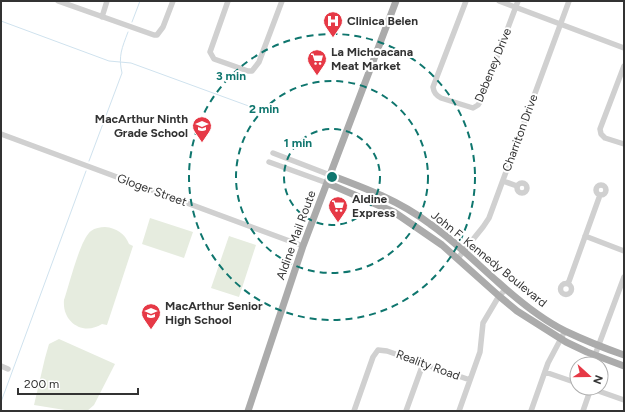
<svg xmlns="http://www.w3.org/2000/svg" width="625" height="412" font-family="Figtree,sans-serif">
<style>
.green{fill:#e6ecdf}
.lines{fill:none;stroke-linecap:round;stroke-linejoin:round}
.stream{stroke:#cfe2ee;stroke-width:1}
.minor{stroke:#d0d0d0;stroke-width:5.5}
.major{stroke:#ababab;stroke-width:7}
.ring{fill:none;stroke:#0f766e;stroke-width:2;stroke-dasharray:7 5}
.labels{text-anchor:middle;dominant-baseline:central;stroke-width:4;stroke-linejoin:round;paint-order:stroke}
.poi-label{font-size:12px;font-weight:bold;fill:#333;stroke:#fff;text-anchor:start}
.street-label{font-size:12px;fill:#333;stroke:#fff}
.centre{fill:#0f766e;stroke:#fff;stroke-width:2}
.ring-label{font-size:12px;text-anchor:middle;font-weight:bold;fill:#0f766e;stroke:#fff;stroke-width:4;stroke-linejoin:round;paint-order:stroke}
</style>
<rect width="100%" height="100%" fill="#fff"/>
<path class="green" d="M 150,218 L 193,232 L 184,258 L 142,244 Z
M 105,227 C 117,228 125,234 129,244 L 133,246 L 107,325 L 102,324 C 83,336 62,322 64,300 C 69,286 80,239 91,231 C 95,228 100,227 105,227 Z
M 229,236 L 256,245 L 239,297 L 211,288 Z
M 59,339 L 115,364 L 94,405 L 87,411 L 71,411 L 34,405 L 45,358 L 49,344 Z"/>
<g class="lines">
<path class="stream" d="M 1,21 L 109,61 L 131,63 L 265,112
M 132,22 L 140,1
M 89,161 L 122,73 C 118,56 122,48 128,32
M 1,402 L 86,171"/>
<path class="minor" d="M 58,1 L 154,35 L 157,35 L 163,27 L 173,1
M 228,1 L 210,52 L 214,59 L 248,71 L 252,71 L 259,62 L 282,1
M 466,1 L 433,87 C 434,93 436,95 441,98 L 473,108 L 478,105 L 480,102 L 518,1
M 499,1 L 624,48
M 102,17 L 107,1
M 624,66 L 600,129 L 601,134 L 605,138 L 624,144
M 1,134 L 303,246
M 273,153 L 330,175
M 269,162 L 327,183
M 503,181 L 517,186
M517 188a5 5 0 1 1 10 0a5 5 0 1 1-10 0Z
M596 190a5 5 0 1 1 10 0a5 5 0 1 1-10 0Z
M 585,236 L 624,251
M 458,258 L 483,227 L 489,218 L 569,1
M560.5 289a5.5 5.5 0 1 1 11 0a5.5 5.5 0 1 1-11 0Z
M 568,284 L 600,195
M 595,355 L 624,277
M 1,366 L 8,369
M 545,372 L 577,383
M 590,388 L 624,400
M 354,411 L 373,357 L 378,350 L 387,351 L 470,380
M 406,411 L 423,364
M 459,411 L 480,352 L 483,323 L 499,296 L 506,289
M 531,411 L 548,363 L 565,331
M 583,411 L 591,388"/>
<path class="major" d="M 330,175 C 365,188 400,201 430,224 C 455,241 476,263 499,283 C 519,301 541,319 565,331 C 584,340 604,348 624,355
M 327,183 L 394,212 L 442,245 L 499,296 L 517,311 L 566,342 L 587,352 L 624,366
M 248,411 L 303,246 L 396,1"/>
</g>
<g class="ring">
<circle cx="332" cy="177" r="48"/>
<circle cx="332" cy="177" r="96"/>
<circle cx="332" cy="177" r="143"/>
</g>
<defs>
<symbol id="hospital-pin" viewBox="-11 -11 22 30"><path d="M0 17L-7.5 6A9.5 9.5 0 1 1 7.5 6Z" fill="#e63946" stroke="#fff"/><path d="M-5-5h3v3.5h4V-5h3V5h-3V1.5h-4V5h-3Z" fill="#fff"/></symbol>
<symbol id="supermarket-pin" viewBox="-11 -11 22 30"><path d="M0 17L-7.5 6A9.5 9.5 0 1 1 7.5 6Z" fill="#e63946" stroke="#fff"/><path d="M-6-5.5h2.5l.6 2H6L4.5 2H-2.5L-4.4-4H-6ZM-1.5 3.2a1.3 1.3 0 1 0 .1 0ZM3 3.2a1.3 1.3 0 1 0 .1 0Z" fill="#fff"/></symbol>
<symbol id="school-pin" viewBox="-11 -11 22 30"><path d="M0 17L-7.5 6A9.5 9.5 0 1 1 7.5 6Z" fill="#e63946" stroke="#fff"/><path d="M0-5L7-2L0 1L-7-2ZM-4 1L0 2.5L4 1V4Q0 6-4 4Z" fill="#fff"/></symbol>
</defs>
<g fill-rule="evenodd">
<use href="#hospital-pin" x="322" y="10" width="22" height="30"/>
<use href="#supermarket-pin" x="306" y="48" width="22" height="30"/>
<use href="#school-pin" x="191" y="115" width="22" height="30"/>
<use href="#supermarket-pin" x="327" y="195" width="22" height="30"/>
<use href="#school-pin" x="140" y="302" width="22" height="30"/>
</g>
<g class="labels">
<g class="poi-label">
<text x="347" y="21">Clinica Belen</text>
<text x="331" y="52">La Michoacana<tspan x="331" dy="14">Meat Market</tspan></text>
<text x="188" y="119" text-anchor="end">MacArthur Ninth<tspan x="188" dy="14">Grade School</tspan></text>
<text x="352" y="199">Aldine<tspan x="352" dy="14">Express</tspan></text>
<text x="165" y="306">MacArthur Senior<tspan x="165" dy="14">High School</tspan></text>
</g>
<g class="street-label">
<text transform="translate(493 65) rotate(-68)">Debeney Drive</text>
<text transform="translate(520 133) rotate(-70)">Charriton Drive</text>
<text transform="translate(152 190) rotate(20)">Gloger Street</text>
<text transform="translate(296 235) rotate(-70)">Aldine Mail Route</text>
<text transform="translate(489 259) rotate(39)">John F. Kennedy Boulevard</text>
<text transform="translate(428 365) rotate(20)">Reality Road</text>
</g>
</g>
<circle cx="332" cy="177" r="6" class="centre"/>
<g class="ring-label">
<text x="231" y="80">3 min</text>
<text x="264" y="113">2 min</text>
<text x="298" y="147">1 min</text>
</g>
<rect width="625" height="412" fill="none" stroke="#333333" stroke-width="4"/>
<g transform="translate(589 376) rotate(111)"><circle r="19" fill="#ffffff" stroke="#adadad"/>
<path d="M0-3L7 15L0 10L-7 15Z" fill="#e63946"/>
<text y="-6" font-size="11" font-weight="bold" text-anchor="middle" fill="#333333">N</text>
</g>
<path d="M18 388v6h120v-6" fill="none" stroke="#333333" stroke-width="2"/>
<text x="24" y="388" font-size="12" fill="#333333" stroke="#ffffff" stroke-width="3" paint-order="stroke">200 m</text>
</svg>
